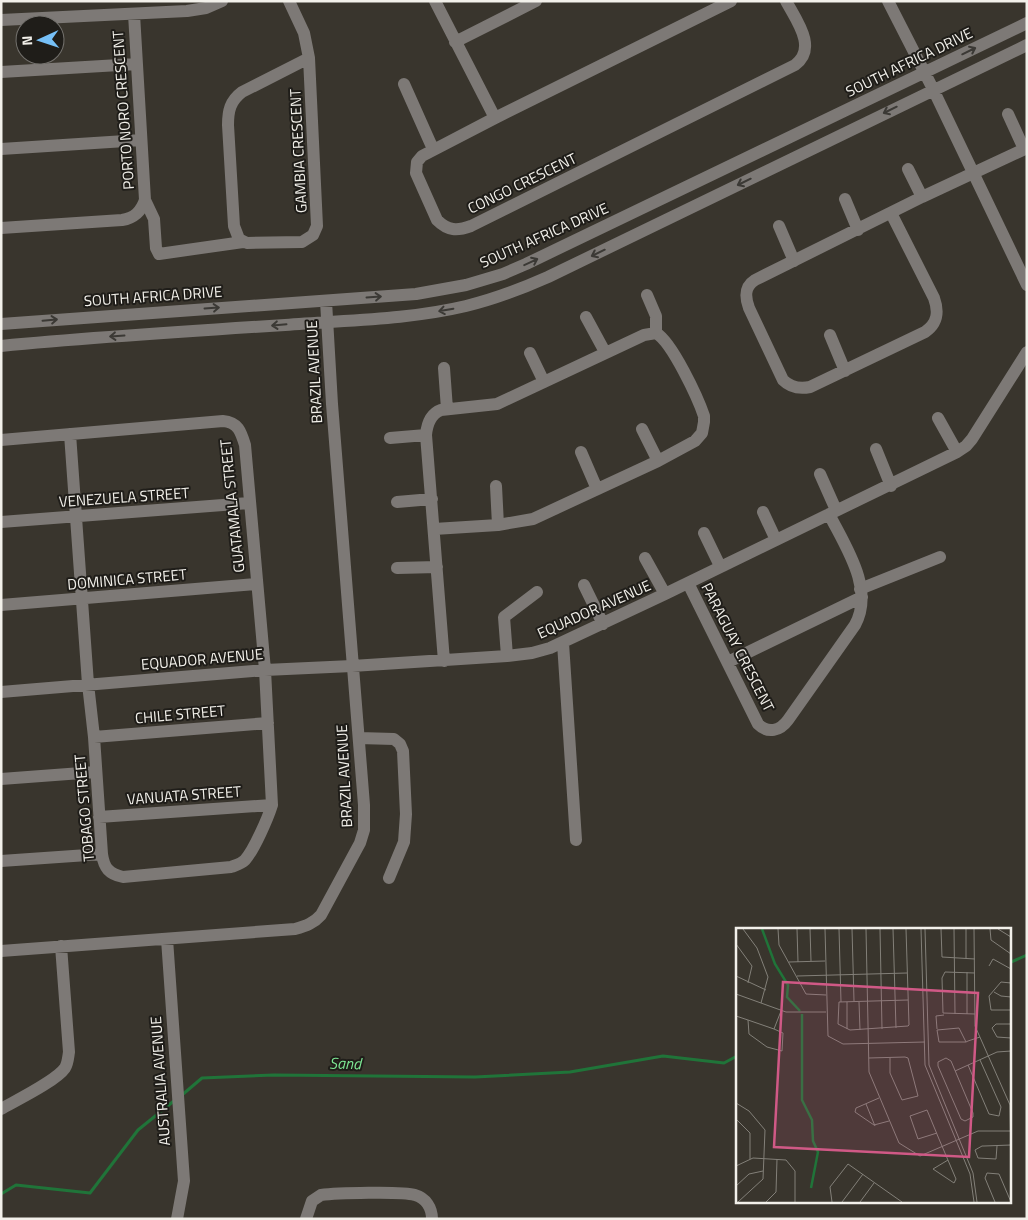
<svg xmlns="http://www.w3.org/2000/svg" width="1028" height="1220" font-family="'Titillium Web',sans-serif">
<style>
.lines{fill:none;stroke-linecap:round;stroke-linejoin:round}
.stream{stroke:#207439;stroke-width:3}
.minor{stroke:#7d7976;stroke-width:12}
.oneway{stroke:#3b3935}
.labels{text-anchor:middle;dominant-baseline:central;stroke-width:4;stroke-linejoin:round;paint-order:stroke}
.street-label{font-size:15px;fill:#f2f0ea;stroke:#1f1d19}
.water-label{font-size:16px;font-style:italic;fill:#7de693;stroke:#1f1d19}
.inset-river{fill:none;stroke:#207439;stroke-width:2.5}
.inset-road{fill:none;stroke:#838079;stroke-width:1}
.view{fill:#d05986;fill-opacity:0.15;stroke:#d05986;stroke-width:2.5}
.inset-edge{fill:none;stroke:#f2f0ea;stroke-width:2.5}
</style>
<rect width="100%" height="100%" fill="#39352d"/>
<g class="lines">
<path class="stream" d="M 1009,963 L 1027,955
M 182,1095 L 202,1078 L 274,1075 L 475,1077 L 570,1072 L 663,1056 L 724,1063 L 737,1056
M 1,1194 L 16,1185 L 90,1193 L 138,1130 L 175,1100"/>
<path class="minor" d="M 289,1 L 304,33 L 309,58 L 317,226 L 313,235 L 302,242 L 247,243 L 239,239 L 234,226 L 228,125 C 228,111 230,101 242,92 L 309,58
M 435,1 L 495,118
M 731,1 L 495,118 L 422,156 L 417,162 L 416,173 L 437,220 C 448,231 457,231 471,226 L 795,65 C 818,48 796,20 786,1
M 888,1 L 933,89 L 1027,285
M 1,20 L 187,11 L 206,8 L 222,1
M 455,42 L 536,1
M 1,72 L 136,64
M 404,84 L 433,149
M 1008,114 L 1024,149
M 1,149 L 141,140
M 908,169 L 922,197
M 845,199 L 858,230
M 145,200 L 154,219 L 156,248 L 159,254 L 243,242
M 891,213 L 934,298 C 939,312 938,323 925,332 L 810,387 C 800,389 791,388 783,380 L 749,308 C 745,297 744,287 755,280 L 922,197 L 1027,148
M 779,226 L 794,261
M 1,228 L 122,220 C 134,218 141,212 145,200 L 134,14
M 647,295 L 656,316 L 656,333
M 586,317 L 605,352
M 1,324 L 416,294 L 466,285 L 503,274 L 526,264 L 1027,23
M 830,335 L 845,371
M 1,346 C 96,337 190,331 285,325 C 345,320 407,320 466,306 C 495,299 521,289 548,277 C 708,200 867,121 1027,45
M 530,353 L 544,382
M 444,368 L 447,409
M 938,418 L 957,452
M 642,429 L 658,461
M 390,438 L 426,435
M 1,440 L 223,421 C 238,422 241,432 245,445 L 265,670 L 272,805 C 268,818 254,850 245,860 C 241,864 236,865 231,867 L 123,877 C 109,874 104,868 102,854 L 94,737 L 88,684 L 70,434
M 876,449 L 891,486
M 581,452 L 597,489
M 820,474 L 836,510
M 496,486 L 498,525
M 397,502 L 432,499
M 763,512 L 776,540
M 1,522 L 249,503
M 434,529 L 498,525 L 533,519 L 658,461 L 695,441 L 702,433 L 704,422 L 704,416 C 698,398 672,342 656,333 L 644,335 L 497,404 L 441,410 C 430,414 427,424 426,435 L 444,661
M 704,533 L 720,566
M 645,558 L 665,594
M 397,568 L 437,567
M 688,583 L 758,724 C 768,734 780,731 788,720 L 855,625 C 875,589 845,546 829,514
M 584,585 L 603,624
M 860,589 L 940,557
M 1,605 L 256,584
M 563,643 L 576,840
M 507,656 L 504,617 L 537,592
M 728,662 L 862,597
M 1,692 L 265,670 L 352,666 L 507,656 L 532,653 L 550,648 L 665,594 L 957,452 L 966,446 L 972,439 L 1027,352
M 94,737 L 268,723
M 359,738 L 394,739 L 400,744 L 403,751 L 406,814 L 404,842 L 389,878
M 1,779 L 95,772
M 99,817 L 272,805
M 1,861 L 102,854
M 167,939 L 184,1181 L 177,1219
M 1,951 L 295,929 C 306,926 314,923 321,915 L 360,843 L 364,830 L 364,805 L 332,404 L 326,301
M 1,1109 C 17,1100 56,1081 65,1068 C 68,1063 68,1058 69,1052 L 61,946
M 306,1219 L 312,1201 L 321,1195 C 335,1193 403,1191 415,1195 C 426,1198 432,1208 432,1219"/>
</g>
<defs><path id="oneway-shaft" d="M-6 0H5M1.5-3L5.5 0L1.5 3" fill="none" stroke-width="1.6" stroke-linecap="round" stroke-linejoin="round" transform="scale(1.25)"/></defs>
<g class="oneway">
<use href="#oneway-shaft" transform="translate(969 51) rotate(-26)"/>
<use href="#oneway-shaft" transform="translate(890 110) rotate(154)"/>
<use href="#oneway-shaft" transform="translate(744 182) rotate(154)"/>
<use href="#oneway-shaft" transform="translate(598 253) rotate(154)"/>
<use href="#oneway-shaft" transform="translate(531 262) rotate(-25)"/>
<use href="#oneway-shaft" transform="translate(374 297) rotate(-4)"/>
<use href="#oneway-shaft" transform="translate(212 308) rotate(-4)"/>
<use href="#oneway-shaft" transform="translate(446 310) rotate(170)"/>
<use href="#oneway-shaft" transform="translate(50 320) rotate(-5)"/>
<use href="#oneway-shaft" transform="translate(279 325) rotate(175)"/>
<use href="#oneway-shaft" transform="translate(117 336) rotate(176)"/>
</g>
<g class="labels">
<g class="street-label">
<text transform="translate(909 62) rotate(-26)">SOUTH AFRICA DRIVE</text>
<text transform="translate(123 110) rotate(-94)">PORTO NORO CRESCENT</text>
<text transform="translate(298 151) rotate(-93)">GAMBIA CRESCENT</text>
<text transform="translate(522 183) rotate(-26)">CONGO CRESCENT</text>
<text transform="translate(544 235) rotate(-24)">SOUTH AFRICA DRIVE</text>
<text transform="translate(153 296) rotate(-4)">SOUTH AFRICA DRIVE</text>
<text transform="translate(314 372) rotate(-93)">BRAZIL AVENUE</text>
<text transform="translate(124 497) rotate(-4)">VENEZUELA STREET</text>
<text transform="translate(232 506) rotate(-96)">GUATAMALA STREET</text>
<text transform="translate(127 579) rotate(-5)">DOMINICA STREET</text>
<text transform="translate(594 609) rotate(-24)">EQUADOR AVENUE</text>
<text transform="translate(738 647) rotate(63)">PARAGUAY CRESCENT</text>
<text transform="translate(202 659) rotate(-5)">EQUADOR AVENUE</text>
<text transform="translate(180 714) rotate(-5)">CHILE STREET</text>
<text transform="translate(344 776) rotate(-93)">BRAZIL AVENUE</text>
<text transform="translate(184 795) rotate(-4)">VANUATA STREET</text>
<text transform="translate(84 808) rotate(-95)">TOBAGO STREET</text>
<text transform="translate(160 1081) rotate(-94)">AUSTRALIA AVENUE</text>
</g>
<g class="water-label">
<text transform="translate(345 1063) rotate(1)">Sand</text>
</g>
</g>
<g transform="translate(736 928)">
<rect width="275" height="275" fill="#39352d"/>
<path class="inset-river" d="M 26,1 L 39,36 L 52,57 L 51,69 L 64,83M 66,86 L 66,172 L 76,192 L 77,213 L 82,224 L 75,260"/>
<path class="inset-road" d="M 7,1 L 21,20 L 32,49 L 25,75M 42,1 L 43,17 L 70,66 L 90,67M 61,1 L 62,34M 74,1 L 75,33M 89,1 L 92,108 L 107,116 L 189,114M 103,1 L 105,74M 116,1 L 118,73M 130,1 L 133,144 L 163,215 L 184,228 L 242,203 L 275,203M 144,1 L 146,101M 157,1 L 160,100M 170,1 L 173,97 L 172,98 L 114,102 L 102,96 L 103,74 L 172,72M 185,1 L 189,137 L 234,246 L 238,274M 189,1 L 193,137 L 237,245 L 241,274M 205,1 L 206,29 L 239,31M 218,1 L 219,86M 238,1 L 239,98 L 274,177 L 275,230M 254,1 L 255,12 L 275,26M 262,1 L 275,9M 0,16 L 16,38 L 12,55M 230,30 L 230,1M 53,34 L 89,33M 253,38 L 257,31 L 275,41M 231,44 L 231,86M 0,48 L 30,62M 61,48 L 171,45M 275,55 L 265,54 L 253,68 L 255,82 L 275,82M 258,64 L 265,68 L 275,69M 0,66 L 50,84 L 90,84M 111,74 L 111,101M 123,74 L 124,102M 239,86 L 207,85 L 206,50 L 209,44 L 239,45M 0,88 L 12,92 L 38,101 L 47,105 L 46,123 L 31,119 L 13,106 L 12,92M 275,96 L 260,96 L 256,100 L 261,109 L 275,110M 38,101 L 45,83M 201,101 L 200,88 L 208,87M 230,114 L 223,100 L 201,102 L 203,114 L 230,114 L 232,113 L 244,109M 275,123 L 275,157M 133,130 L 169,129 L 172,130 L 182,168 L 166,172 L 154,145 L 154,130M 210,130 L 215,133 L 237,185 L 237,189 L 229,193 L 225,191 L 202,138 L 202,134 ZM 232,137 L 253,186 L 263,188 L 265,179 L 244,132M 219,143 L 261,124 L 275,123M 143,170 L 120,180 L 119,184 L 138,197 L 153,193M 0,175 L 13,183 L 29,202 L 27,251 L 2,274M 130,176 L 139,198M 0,191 L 14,205 L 14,231M 201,205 L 182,211 L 174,188 L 191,182 L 203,211 L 220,251 L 218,255 L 197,241 L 212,232M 261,218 L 260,231 L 242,230 L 239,222 L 246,218 L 248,218 L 275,217M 0,238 L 17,230 L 50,232 L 59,243 L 59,274M 0,258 L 13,246 L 27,243M 30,274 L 40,264 L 41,231M 96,274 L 94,259 L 112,236 L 166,274M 106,274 L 127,246M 124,274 L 138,255M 259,274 L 249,250 L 251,245 L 263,246 L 275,274"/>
<path class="view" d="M 47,54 L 242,65 L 233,229 L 38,219 Z"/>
<rect width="275" height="275" class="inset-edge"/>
</g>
<rect width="1028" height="1220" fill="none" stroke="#f2f0ea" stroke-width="5"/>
<g transform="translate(40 40) rotate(267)"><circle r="24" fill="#1f1d19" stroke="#73716d"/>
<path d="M0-4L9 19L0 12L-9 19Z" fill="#76c0f7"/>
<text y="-8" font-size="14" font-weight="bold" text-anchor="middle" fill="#f2f0ea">N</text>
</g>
</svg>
